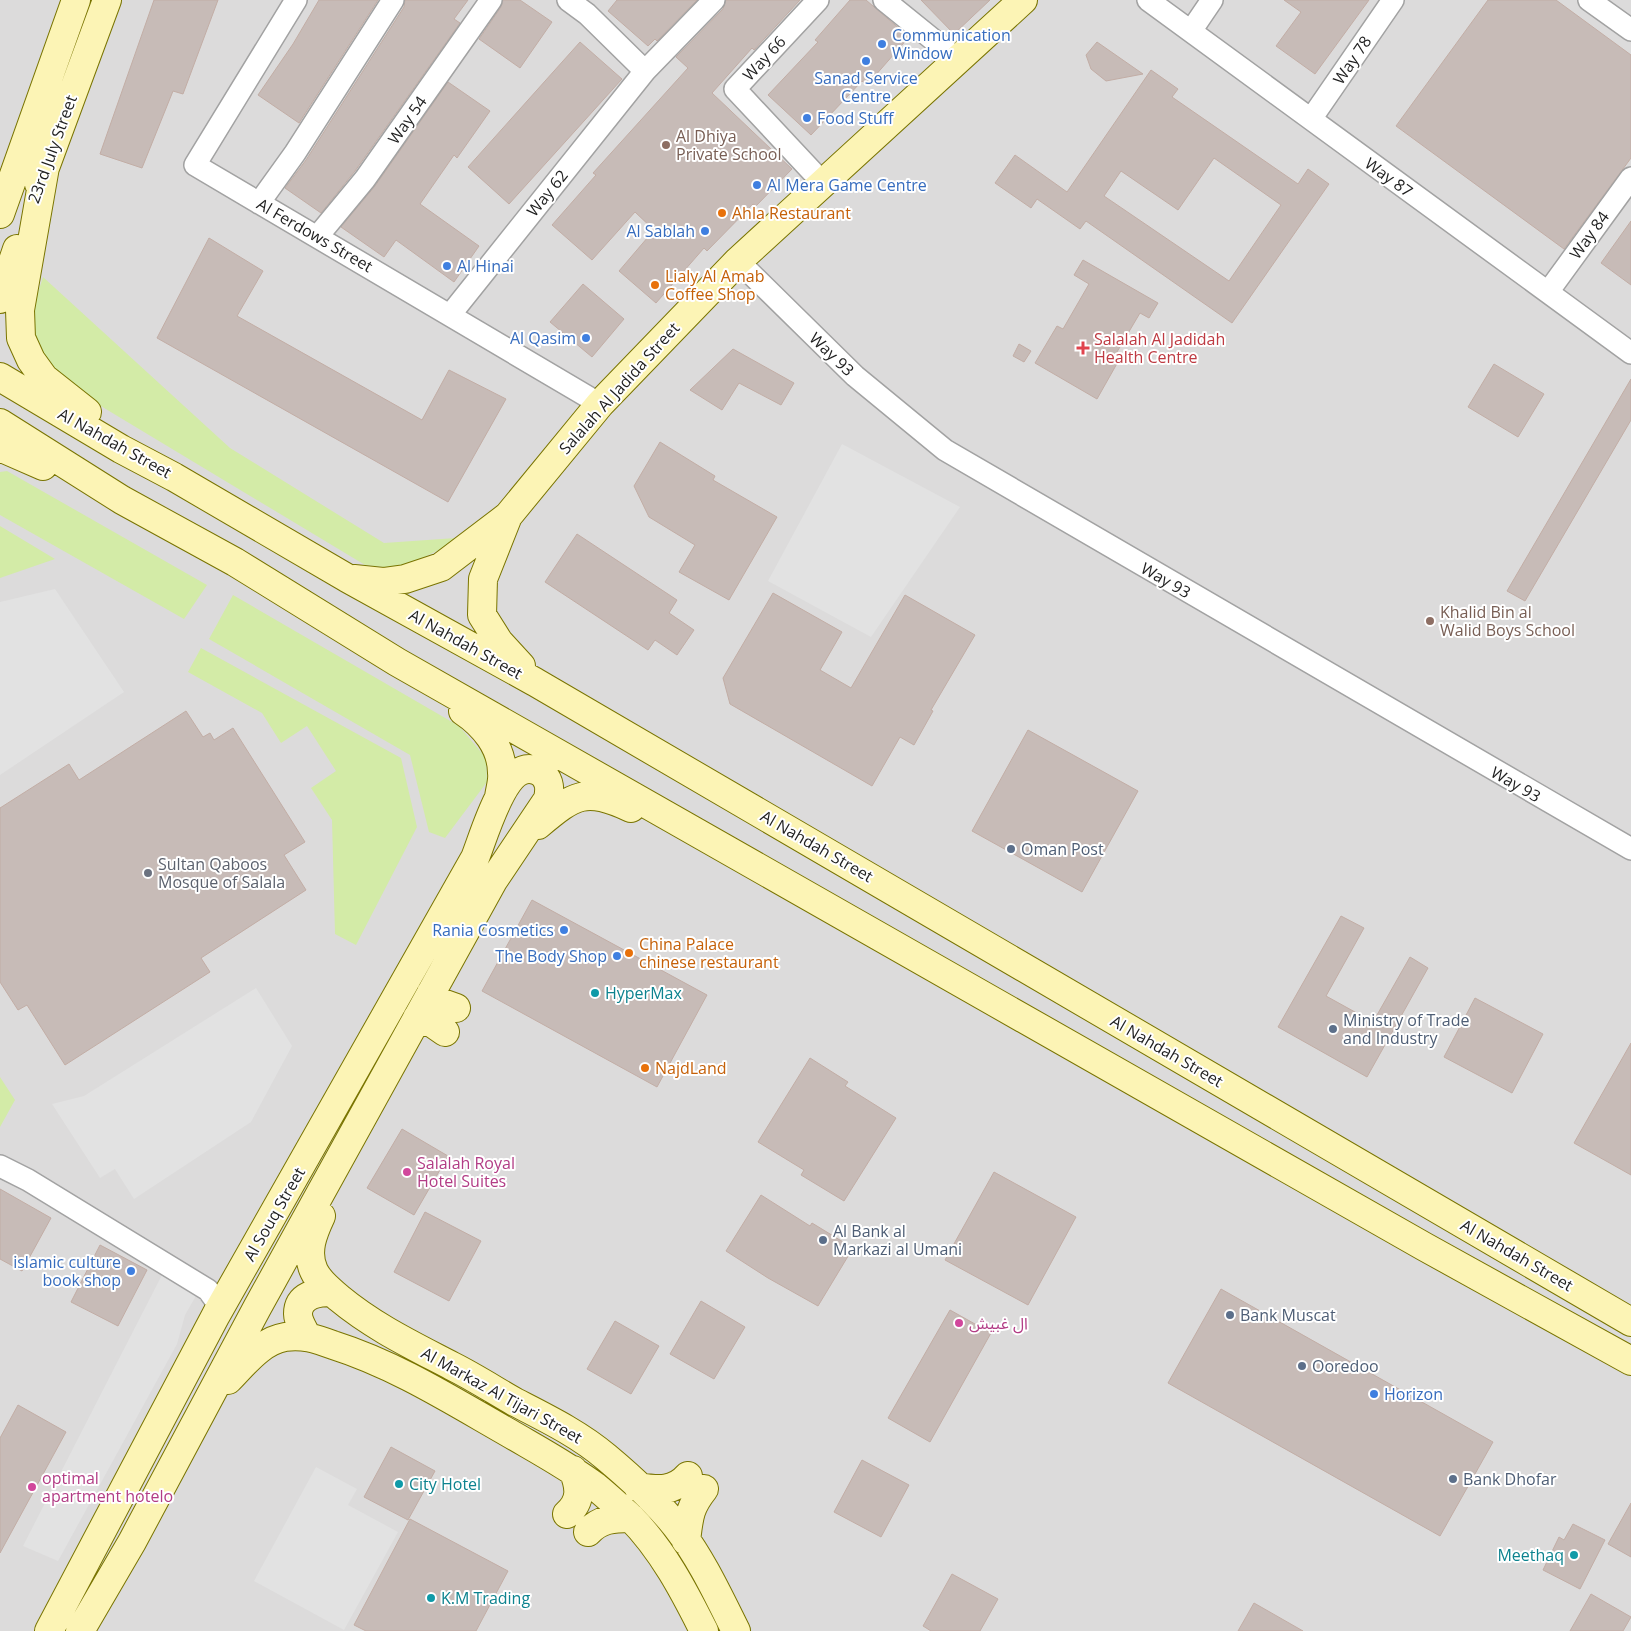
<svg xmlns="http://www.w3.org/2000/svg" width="1631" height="1631" font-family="'Open Sans','Noto Sans Arabic',sans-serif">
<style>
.residential{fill:#dcdbdb}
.grass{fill:#d3eba7}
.parking{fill:#e2e2e2}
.building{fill:#c7bbb7;stroke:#c2ada5;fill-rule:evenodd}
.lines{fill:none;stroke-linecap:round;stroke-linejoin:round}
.street-casing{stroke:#a2a2a2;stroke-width:24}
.secondary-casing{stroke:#797401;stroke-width:30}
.street{stroke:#fff;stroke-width:21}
.secondary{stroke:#fcf4b5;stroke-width:28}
.shop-dot{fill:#3f7fe0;stroke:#fff;stroke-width:2}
.education-dot{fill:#8d6e63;stroke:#fff;stroke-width:2}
.food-dot{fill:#e8710a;stroke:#fff;stroke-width:2}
.health-dot{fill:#e0444e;stroke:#fff;stroke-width:2}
.service-dot{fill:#5c6f8a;stroke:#fff;stroke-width:2}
.worship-dot{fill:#6b7280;stroke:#fff;stroke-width:2}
.culture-dot{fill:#0f9aa8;stroke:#fff;stroke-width:2}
.hotel-dot{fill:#d1479c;stroke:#fff;stroke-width:2}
.labels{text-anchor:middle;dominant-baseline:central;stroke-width:4;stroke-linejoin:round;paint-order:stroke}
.shop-label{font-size:16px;fill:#366cbe;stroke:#fff;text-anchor:start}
.street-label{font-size:16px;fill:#1e1e1e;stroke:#fff}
.education-label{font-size:16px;fill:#785e54;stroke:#fff;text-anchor:start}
.food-label{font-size:16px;fill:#c56008;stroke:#fff;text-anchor:start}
.health-label{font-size:16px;fill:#be3a42;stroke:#fff;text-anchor:start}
.service-label{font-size:16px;fill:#4e5e75;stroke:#fff;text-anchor:start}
.worship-label{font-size:16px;fill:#5b616d;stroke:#fff;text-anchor:start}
.culture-label{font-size:16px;fill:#0d838f;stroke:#fff;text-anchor:start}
.hotel-label{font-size:16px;fill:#b23c85;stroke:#fff;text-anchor:start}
</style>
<rect width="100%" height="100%" fill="#efeae3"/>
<path class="residential" d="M 0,0 L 1631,0 L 1631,1631 L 0,1631 Z"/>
<path class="grass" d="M 43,277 L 230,448 L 384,543 L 456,538 L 445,547 L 400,569 L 365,565 L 51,376 L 34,346 L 31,314 Z
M 7,471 L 207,585 L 184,619 L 0,515 L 0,472 Z
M 0,526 L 55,559 L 0,578 Z
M 233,595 L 459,726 L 486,758 L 487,782 L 445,838 L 429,832 L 410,755 L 209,639 Z
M 201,648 L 401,758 L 417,827 L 356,945 L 335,934 L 332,820 L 311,788 L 336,771 L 307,726 L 281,743 L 262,713 L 188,672 Z
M 0,1077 L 15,1100 L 0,1127 Z"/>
<path class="parking" d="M 842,444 L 960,507 L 871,637 L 768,581 Z
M 55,589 L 124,692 L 0,775 L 0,602 Z
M 256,988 L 292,1046 L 251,1122 L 134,1199 L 115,1169 L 100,1178 L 52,1104 L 84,1096 Z
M 163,1273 L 197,1294 L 185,1315 L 177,1344 L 58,1561 L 23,1546 Z
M 316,1467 L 357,1489 L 348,1505 L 398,1532 L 344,1630 L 254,1581 Z"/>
<path class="building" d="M 154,0 L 218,0 L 183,94 L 173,91 L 142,168 L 100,154 Z
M 319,0 L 378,0 L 299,123 L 258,95 L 293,44 Z
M 405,0 L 468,0 L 454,19 L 460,23 L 355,171 L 321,213 L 285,188 L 306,160 L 404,7 Z
M 503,0 L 520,0 L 552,22 L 520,68 L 479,39 L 501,7 Z
M 617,0 L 697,0 L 657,41 L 655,39 L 648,46 L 608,11 Z
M 726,0 L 800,0 L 754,50 L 752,48 L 712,93 L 792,169 L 756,206 L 753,204 L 707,251 L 704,248 L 656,303 L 619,271 L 654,230 L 635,212 L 592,260 L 552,225 L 596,175 L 593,173 L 688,68 L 676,57 L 723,9 Z
M 850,0 L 866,0 L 909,37 L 867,85 L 862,81 L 811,135 L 768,95 L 818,42 L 815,40 Z
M 921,0 L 990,0 L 954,34 Z
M 1284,0 L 1369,0 L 1315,74 L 1276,46 L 1301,12 Z
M 1488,0 L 1556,0 L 1631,55 L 1631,158 L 1564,249 L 1396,126 Z
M 580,42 L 622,79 L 509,204 L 468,167 Z
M 1097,42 L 1143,74 L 1106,81 L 1091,69 L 1086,55 Z
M 1151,70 L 1178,89 L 1172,97 L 1298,184 L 1308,169 L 1329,184 L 1232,323 L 1086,221 L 1080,229 L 1037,199 L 1031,208 L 995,183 L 1015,155 L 1067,192 ZM 1214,158 L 1281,205 L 1229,281 L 1104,196 L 1121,171 L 1178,210 Z
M 448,82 L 490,111 L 457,158 L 454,155 L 420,204 L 479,246 L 454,282 L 396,240 L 384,257 L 341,227 L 375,186 Z
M 1631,221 L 1631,285 L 1601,263 Z
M 209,238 L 263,271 L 237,316 L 422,420 L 449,370 L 506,399 L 448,502 L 157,338 Z
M 1083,260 L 1158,303 L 1149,318 L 1140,313 L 1114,357 L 1119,360 L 1097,399 L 1035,363 L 1057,326 L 1063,329 L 1089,284 L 1074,275 Z
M 583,284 L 624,319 L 592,357 L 550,322 Z
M 1019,344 L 1031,351 L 1024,362 L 1013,356 Z
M 733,349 L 794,383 L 781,405 L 739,383 L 722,410 L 690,390 Z
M 1494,364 L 1544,394 L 1518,437 L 1468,407 Z
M 1631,379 L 1631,420 L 1525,601 L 1507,591 Z
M 660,442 L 715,476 L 713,480 L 777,517 L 729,600 L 679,572 L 695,545 L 649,517 L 634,486 Z
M 577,534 L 677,600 L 669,613 L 694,630 L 677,655 L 655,640 L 648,650 L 545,582 Z
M 773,593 L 842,632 L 820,670 L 851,688 L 905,595 L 975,635 L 931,710 L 933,711 L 914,745 L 900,737 L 872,786 L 730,704 L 723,678 Z
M 186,711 L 203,737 L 210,733 L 214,740 L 233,728 L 305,842 L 284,855 L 306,890 L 201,958 L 210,972 L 65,1065 L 27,1005 L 18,1010 L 0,982 L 0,808 L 69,764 L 79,780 Z
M 1028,730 L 1138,791 L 1082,892 L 972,831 Z
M 532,900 L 707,995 L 657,1087 L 482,991 Z
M 1341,916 L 1364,928 L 1326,996 L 1373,1022 L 1410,957 L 1428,968 L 1367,1077 L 1278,1027 Z
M 1475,998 L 1543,1034 L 1512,1093 L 1444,1057 Z
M 1631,1043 L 1631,1175 L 1574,1143 Z
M 810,1058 L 848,1082 L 845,1086 L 896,1118 L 844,1201 L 801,1175 L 804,1170 L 758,1142 Z
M 402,1129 L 448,1156 L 414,1215 L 367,1188 Z
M 994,1172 L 1076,1217 L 1028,1305 L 945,1260 Z
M 0,1189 L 51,1218 L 22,1271 L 0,1259 Z
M 761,1195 L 810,1226 L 812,1223 L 853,1248 L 818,1306 L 768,1278 L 726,1251 Z
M 425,1212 L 481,1241 L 449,1301 L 394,1272 Z
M 100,1245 L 147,1270 L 118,1326 L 71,1302 Z
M 1221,1289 L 1493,1442 L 1440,1536 L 1168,1383 Z
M 701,1301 L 745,1327 L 714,1379 L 670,1354 Z
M 950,1310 L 991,1333 L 930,1442 L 888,1418 Z
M 615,1321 L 659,1346 L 631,1394 L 587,1369 Z
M 18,1405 L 66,1432 L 0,1553 L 0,1438 Z
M 391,1447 L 435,1471 L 408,1520 L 364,1497 Z
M 862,1460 L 909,1485 L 881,1537 L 834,1512 Z
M 1631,1503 L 1631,1557 L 1608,1544 Z
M 410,1519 L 508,1571 L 476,1631 L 366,1631 L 354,1625 Z
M 1573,1524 L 1605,1540 L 1580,1589 L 1543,1570 L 1559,1537 L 1564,1540 Z
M 952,1574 L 998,1599 L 980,1631 L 931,1631 L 923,1626 Z
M 1591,1594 L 1631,1617 L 1623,1631 L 1570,1631 Z
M 1254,1603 L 1303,1631 L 1238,1631 Z"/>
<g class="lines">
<defs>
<path id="street" d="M 296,0 L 195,165 L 600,404
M 568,0 L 587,14 L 645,71
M 818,0 L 735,89 L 822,182
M 884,0 L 957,59
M 1148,0 L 1631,353
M 1589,0 L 1631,30
M 1191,31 L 1212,0
M 1311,119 L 1393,0
M 259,203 L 295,153 L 393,0
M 317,237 L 365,179 L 491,0
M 738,261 L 855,376 L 945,450 L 1631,849
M 1548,292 L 1631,178
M 450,315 L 645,71 L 714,0
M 0,1166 L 28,1180 L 208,1290 L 216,1301 L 216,1315"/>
<path id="secondary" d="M 45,167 L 20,310 L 21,338 L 31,360 L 44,378 L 87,412
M 39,184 L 107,0
M 0,214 L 76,0
M 0,299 L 17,249
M 0,377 L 121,449 L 174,477 L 347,578 L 535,682 L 1631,1322
M 0,423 L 122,500 L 235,562 L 397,662 L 1425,1247 L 1631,1361
M 0,449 L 4,449 L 43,466
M 508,516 L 483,579 L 482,615 L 499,642 L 521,666
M 354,579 L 383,582 L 405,579 L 441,567 L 508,516 L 600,404 L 738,261 L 1023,0
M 463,711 C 484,725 502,747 502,773 C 503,781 500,789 499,797
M 538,825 C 575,794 585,787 631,808
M 431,993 L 442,1003 L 456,1008
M 417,1018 L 432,1023 L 445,1032
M 321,1216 C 313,1233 305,1252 314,1271 C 319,1282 330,1290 339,1298 C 374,1327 412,1345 452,1366 C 474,1377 494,1390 515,1402 C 546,1418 579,1434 606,1457 C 630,1477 656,1501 676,1526 C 701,1558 718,1595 736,1631
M 307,1337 C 304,1330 298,1322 298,1314 C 298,1295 317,1292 331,1292
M 228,1380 C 244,1364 261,1341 285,1337 C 302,1334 317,1339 333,1345 C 396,1365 451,1400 509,1433 C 538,1450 568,1466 596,1487 C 607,1496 619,1507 630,1517 C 662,1549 684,1591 704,1631
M 638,1487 C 658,1490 674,1492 688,1476
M 567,1514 C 582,1501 580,1487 573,1470
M 588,1532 C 600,1519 613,1518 630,1518
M 686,1541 C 689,1517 689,1508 704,1489
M 49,1631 L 216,1315 L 475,858 C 484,836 502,769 529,769 C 534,769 539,771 543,774 C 550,782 550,789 548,799 L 493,881 L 257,1308 L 132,1542 L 80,1631"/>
</defs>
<use href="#street" class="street-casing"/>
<use href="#secondary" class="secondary-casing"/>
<use href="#street" class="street"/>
<use href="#secondary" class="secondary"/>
</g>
<g class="shop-dot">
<circle cx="882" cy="44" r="5"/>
<circle cx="866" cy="61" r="5"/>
<circle cx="807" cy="118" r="5"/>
<circle cx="757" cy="185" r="5"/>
<circle cx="705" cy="231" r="5"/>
<circle cx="447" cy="266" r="5"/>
<circle cx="586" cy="338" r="5"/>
<circle cx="564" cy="930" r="5"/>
<circle cx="617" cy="956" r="5"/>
<circle cx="131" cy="1271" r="5"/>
<circle cx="1374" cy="1394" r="5"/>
</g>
<g class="education-dot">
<circle cx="666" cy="145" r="5"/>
<circle cx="1430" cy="621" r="5"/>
</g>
<g class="food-dot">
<circle cx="722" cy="213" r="5"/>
<circle cx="655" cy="285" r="5"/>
<circle cx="629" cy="953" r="5"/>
<circle cx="645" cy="1068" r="5"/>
</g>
<path class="health-dot" d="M1080.5 340.5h5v5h5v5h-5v5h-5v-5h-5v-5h5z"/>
<g class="service-dot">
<circle cx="1011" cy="849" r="5"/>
<circle cx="1333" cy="1029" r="5"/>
<circle cx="823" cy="1240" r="5"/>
<circle cx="1230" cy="1315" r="5"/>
<circle cx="1302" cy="1366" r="5"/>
<circle cx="1453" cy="1479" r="5"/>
</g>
<circle class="worship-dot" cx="148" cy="873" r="5"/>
<g class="culture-dot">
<circle cx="595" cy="993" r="5"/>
<circle cx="399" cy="1484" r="5"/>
<circle cx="1574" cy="1555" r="5"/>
<circle cx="431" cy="1598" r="5"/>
</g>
<g class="hotel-dot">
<circle cx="407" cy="1172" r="5"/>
<circle cx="959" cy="1323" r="5"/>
<circle cx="32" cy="1487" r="5"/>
</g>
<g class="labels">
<g class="shop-label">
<text x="892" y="35">Communication<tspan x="892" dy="18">Window</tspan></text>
<text x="866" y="78" text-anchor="middle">Sanad Service<tspan x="866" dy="18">Centre</tspan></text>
<text x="817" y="118">Food Stuff</text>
<text x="767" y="185">Al Mera Game Centre</text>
<text x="695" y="231" text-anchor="end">Al Sablah</text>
<text x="457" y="266">Al Hinai</text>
<text x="576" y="338" text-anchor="end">Al Qasim</text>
<text x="554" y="930" text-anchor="end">Rania Cosmetics</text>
<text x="607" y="956" text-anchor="end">The Body Shop</text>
<text x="121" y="1262" text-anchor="end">islamic culture<tspan x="121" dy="18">book shop</tspan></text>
<text x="1384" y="1394">Horizon</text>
</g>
<g class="street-label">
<text transform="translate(764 58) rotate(-47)">Way 66</text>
<text transform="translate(1352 60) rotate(-56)">Way 78</text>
<text transform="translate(407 120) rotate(-55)">Way 54</text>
<text transform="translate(52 149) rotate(-70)">23rd July Street</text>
<text transform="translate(1389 177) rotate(36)">Way 87</text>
<text transform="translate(547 193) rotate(-51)">Way 62</text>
<text transform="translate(315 235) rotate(30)">Al Ferdows Street</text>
<text transform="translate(1589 235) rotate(-54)">Way 84</text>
<text transform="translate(832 354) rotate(44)">Way 93</text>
<text transform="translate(619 388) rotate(-48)">Salalah Al Jadida Street</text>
<text transform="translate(115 443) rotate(29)">Al Nahdah Street</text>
<text transform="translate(1166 580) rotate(30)">Way 93</text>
<text transform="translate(466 644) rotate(29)">Al Nahdah Street</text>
<text transform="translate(1516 784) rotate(30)">Way 93</text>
<text transform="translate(817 846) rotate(30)">Al Nahdah Street</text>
<text transform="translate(1167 1051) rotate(30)">Al Nahdah Street</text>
<text transform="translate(274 1214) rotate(-60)">Al Souq Street</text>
<text transform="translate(1517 1255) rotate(30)">Al Nahdah Street</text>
<text transform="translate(502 1395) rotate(29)">Al Markaz Al Tijari Street</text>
</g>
<g class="education-label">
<text x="676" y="136">Al Dhiya<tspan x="676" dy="18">Private School</tspan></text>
<text x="1440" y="612">Khalid Bin al<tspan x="1440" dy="18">Walid Boys School</tspan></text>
</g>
<g class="food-label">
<text x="732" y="213">Ahla Restaurant</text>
<text x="665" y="276">Lialy Al Amab<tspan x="665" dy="18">Coffee Shop</tspan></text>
<text x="639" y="944">China Palace<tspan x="639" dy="18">chinese restaurant</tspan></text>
<text x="655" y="1068">NajdLand</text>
</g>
<g class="health-label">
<text x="1094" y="339">Salalah Al Jadidah<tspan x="1094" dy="18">Health Centre</tspan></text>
</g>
<g class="service-label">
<text x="1021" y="849">Oman Post</text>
<text x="1343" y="1020">Ministry of Trade<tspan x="1343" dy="18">and Industry</tspan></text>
<text x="833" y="1231">Al Bank al<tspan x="833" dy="18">Markazi al Umani</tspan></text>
<text x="1240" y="1315">Bank Muscat</text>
<text x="1312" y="1366">Ooredoo</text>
<text x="1463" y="1479">Bank Dhofar</text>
</g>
<g class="worship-label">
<text x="158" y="864">Sultan Qaboos<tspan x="158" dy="18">Mosque of Salala</tspan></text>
</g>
<g class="culture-label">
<text x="605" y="993">HyperMax</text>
<text x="409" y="1484">City Hotel</text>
<text x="1564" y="1555" text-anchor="end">Meethaq</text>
<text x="441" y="1598">K.M Trading</text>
</g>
<g class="hotel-label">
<text x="417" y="1163">Salalah Royal<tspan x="417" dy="18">Hotel Suites</tspan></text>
<text x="969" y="1323">ال غبيش</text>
<text x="42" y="1478">optimal<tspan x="42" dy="18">apartment hotelo</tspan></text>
</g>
</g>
</svg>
